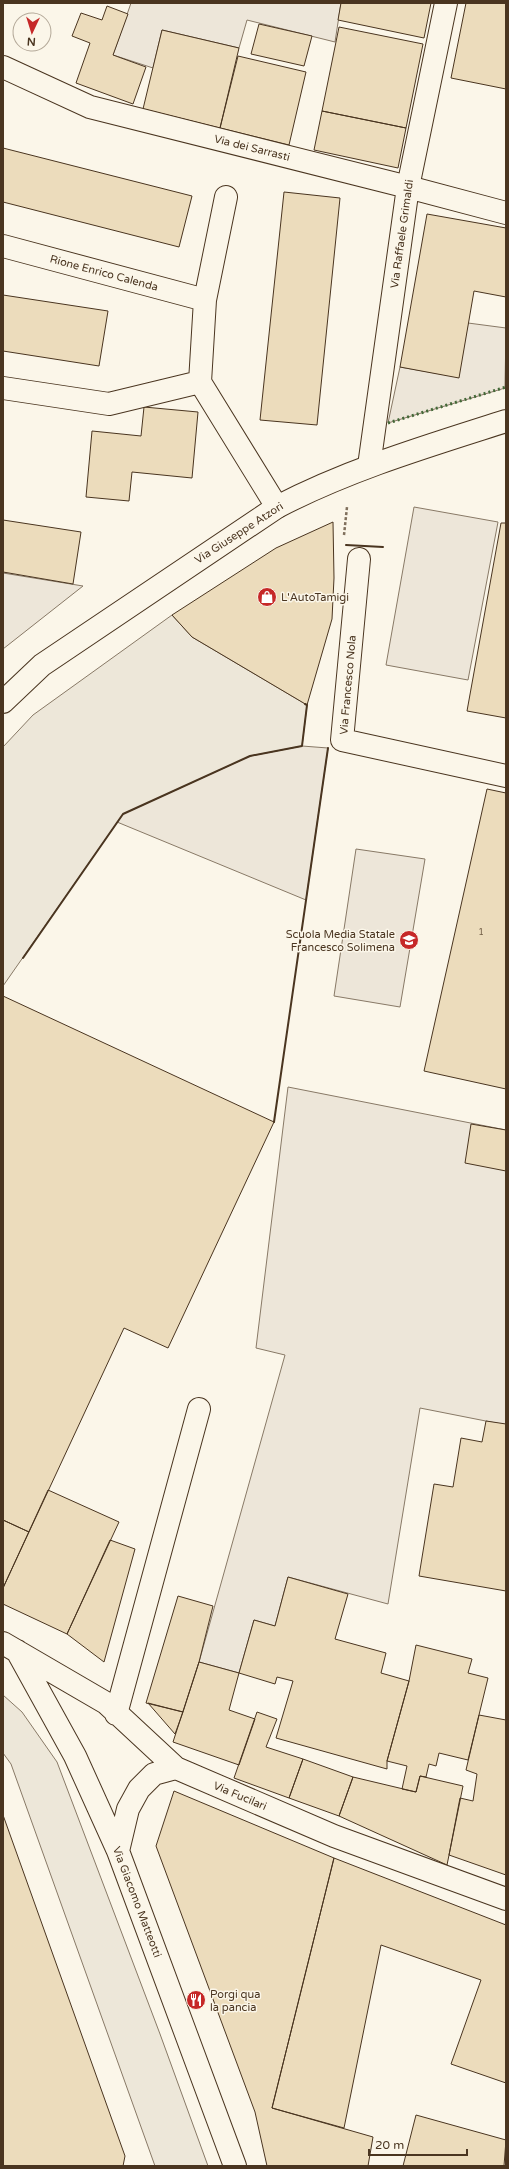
<svg xmlns="http://www.w3.org/2000/svg" width="509" height="2169" font-family="'Varela Round',sans-serif">
<style>
.green{fill:#ede6d9;stroke:#887966}
.parking{fill:#ede7d9;stroke:#887966}
.building{fill:#ecdcbc;stroke:#4a3520}
.lines{fill:none;stroke-linecap:round;stroke-linejoin:round}
.minor-casing{stroke:#4a3520;stroke-width:24}
.major-casing{stroke:#4a3520;stroke-width:24}
.path{stroke:#7f6f5c;stroke-width:2.5;stroke-dasharray:3 2;stroke-linecap:butt}
.minor{stroke:#fbf6e9;stroke-width:22}
.major{stroke:#fbf6e9;stroke-width:22}
.hedge{stroke:#436837;stroke-width:3;stroke-dasharray:2 3;stroke-linecap:butt}
.wall{stroke:#4a3520;stroke-width:2}
.labels{text-anchor:middle;dominant-baseline:central;stroke-width:3;stroke-linejoin:round;paint-order:stroke}
.number-label{font-size:9px;fill:#725f47}
.street-label{font-size:11px;fill:#4a3520;stroke:#fbf6e9}
.poi-label{font-size:11px;fill:#4a3520;stroke:#fbf6e9;text-anchor:start}
</style>
<rect width="100%" height="100%" fill="#fbf6e9"/>
<path class="green" d="M 131,3 L 341,3 L 335,42 L 247,20 L 239,48 L 162,30 L 153,68 L 113,55 Z
M 468,323 L 506,328 L 505,388 L 388,423 L 400,367 L 458,377 Z
M 414,507 L 498,522 L 468,680 L 386,665 Z
M 3,573 L 83,586 L 3,649 Z
M 302,746 L 328,748 L 306,900 L 117,822 L 123,814 L 250,756 Z
M 356,849 L 425,859 L 400,1007 L 334,996 Z
M 288,1087 L 506,1130 L 506,1425 L 420,1408 L 388,1604 L 288,1577 L 275,1626 L 254,1620 L 239,1673 L 199,1662 L 285,1355 L 256,1348 Z"/>
<path class="parking" d="M 172,615 L 192,637 L 307,705 L 302,746 L 250,756 L 123,814 L 3,986 L 3,747 L 33,715 Z
M 3,1695 L 22,1712 L 57,1762 L 160,2034 L 208,2166 L 155,2166 L 11,1764 L 3,1753 Z"/>
<path class="building" d="M 341,3 L 431,3 L 424,38 L 338,20 Z
M 466,3 L 506,3 L 506,89 L 451,78 Z
M 107,6 L 128,14 L 113,55 L 146,67 L 133,104 L 76,83 L 90,43 L 72,36 L 81,13 L 102,20 Z
M 259,24 L 312,36 L 304,66 L 251,54 Z
M 339,27 L 423,44 L 406,128 L 322,111 Z
M 162,30 L 239,48 L 220,128 L 143,109 Z
M 238,56 L 306,72 L 289,145 L 220,128 Z
M 322,111 L 406,128 L 398,168 L 314,150 Z
M 3,148 L 192,196 L 179,247 L 3,202 Z
M 284,192 L 340,198 L 317,425 L 260,420 Z
M 427,214 L 506,228 L 506,297 L 474,291 L 459,378 L 400,367 Z
M 3,295 L 108,311 L 99,366 L 3,351 Z
M 144,407 L 198,412 L 192,478 L 132,472 L 129,501 L 86,497 L 92,431 L 141,436 Z
M 3,520 L 81,532 L 73,584 L 3,572 Z
M 333,522 L 334,578 L 332,619 L 307,705 L 192,637 L 172,615 L 276,548 Z
M 501,523 L 506,523 L 506,718 L 467,711 Z
M 487,789 L 506,793 L 506,1089 L 424,1071 Z
M 3,996 L 274,1122 L 168,1348 L 124,1328 L 29,1532 L 3,1520 Z
M 471,1124 L 506,1130 L 506,1171 L 465,1163 Z
M 486,1421 L 506,1424 L 506,1591 L 419,1576 L 434,1484 L 453,1487 L 461,1438 L 482,1442 Z
M 48,1490 L 119,1522 L 67,1634 L 3,1604 L 3,1588 Z
M 3,1520 L 29,1532 L 3,1588 Z
M 110,1540 L 135,1549 L 104,1662 L 67,1634 Z
M 288,1577 L 348,1594 L 335,1639 L 386,1653 L 381,1673 L 409,1681 L 387,1761 L 387,1769 L 276,1738 L 293,1681 L 277,1677 L 275,1684 L 239,1673 L 254,1620 L 275,1626 Z
M 178,1596 L 213,1606 L 199,1662 L 183,1712 L 146,1703 Z
M 416,1645 L 472,1659 L 468,1673 L 488,1678 L 468,1760 L 439,1753 L 436,1766 L 429,1764 L 426,1777 L 420,1776 L 416,1792 L 402,1789 L 407,1766 L 387,1761 L 409,1681 Z
M 199,1662 L 239,1673 L 229,1710 L 255,1719 L 239,1765 L 173,1742 Z
M 148,1703 L 183,1712 L 175,1734 Z
M 257,1712 L 277,1719 L 266,1747 L 303,1759 L 289,1798 L 234,1778 Z
M 479,1715 L 506,1720 L 506,1875 L 449,1855 L 460,1798 L 473,1801 L 477,1774 L 466,1770 Z
M 303,1759 L 353,1777 L 339,1816 L 289,1798 Z
M 420,1776 L 463,1786 L 447,1865 L 339,1816 L 353,1777 L 416,1792 Z
M 174,1791 L 334,1858 L 272,2108 L 373,2137 L 368,2166 L 267,2166 L 255,2112 L 156,1846 Z
M 3,1815 L 125,2156 L 123,2166 L 3,2166 Z
M 334,1858 L 506,1925 L 506,2083 L 451,2064 L 481,1980 L 381,1945 L 344,2128 L 272,2108 Z
M 416,2115 L 506,2140 L 504,2166 L 403,2166 Z"/>
<g class="lines">
<defs>
<path id="minor" d="M 3,67 L 90,107 L 408,187 L 506,213
M 226,197 L 205,300 L 200,382 L 277,507
M 3,246 L 205,300
M 3,388 L 109,404 L 200,382
M 369,466 L 408,187 L 446,3
M 359,559 L 342,740 L 506,776
M 3,1643 L 106,1703 L 176,1768 L 334,1836 L 506,1899
M 17,1651 L 75,1756 L 118,1851 L 235,2166
M 116,1714 L 199,1409
M 118,1851 L 128,1809 L 139,1789 L 154,1774 L 176,1768"/>
<path id="major" d="M 3,702 L 42,665 L 277,507 C 350,469 428,446 506,421"/>
</defs>
<use href="#minor" class="minor-casing"/>
<use href="#major" class="major-casing"/>
<path class="path" d="M 344,535 L 347,507"/>
<use href="#minor" class="minor"/>
<use href="#major" class="major"/>
<path class="hedge" d="M 388,423 L 506,387"/>
<path class="wall" d="M 346,545 L 383,547
M 23,958 L 123,814 L 250,756 L 302,746 L 307,705 L 305,704
M 274,1122 L 328,748"/>
</g>
<defs>
<symbol id="shop-disc" viewBox="-11 -11 22 22"><circle r="9.5" fill="#c62828" stroke="#fbf6e9"/><path d="M-5-2.5h2.3a2.7 3.5 0 0 1 5.4 0H5L5.5 6h-11ZM-1.5-2.5h3a1.5 2.3 0 0 0-3 0Z" fill="#fff"/></symbol>
<symbol id="school-disc" viewBox="-11 -11 22 22"><circle r="9.5" fill="#c62828" stroke="#fbf6e9"/><path d="M0-5L7-2L0 1L-7-2ZM-4 1L0 2.5L4 1V4Q0 6-4 4Z" fill="#fff"/></symbol>
<symbol id="restaurant-disc" viewBox="-11 -11 22 22"><circle r="9.5" fill="#c62828" stroke="#fbf6e9"/><path d="M-5-6h1v4h1v-4h1v4h1v-4h1v5L-1.5 .5V6h-2V.5L-5-1ZM5-6V6H3V1.5H1.5Q1.5-4 5-6Z" fill="#fff"/></symbol>
</defs>
<g fill-rule="evenodd">
<use href="#shop-disc" x="256" y="586" width="22" height="22"/>
<use href="#school-disc" x="398" y="929" width="22" height="22"/>
<use href="#restaurant-disc" x="185" y="1989" width="22" height="22"/>
</g>
<g class="labels">
<g class="number-label">
<text x="481" y="932">1</text>
</g>
<g class="street-label">
<text transform="translate(252 148) rotate(14)">Via dei Sarrasti</text>
<text transform="translate(402 234) rotate(-82)">Via Raffaele Grimaldi</text>
<text transform="translate(104 273) rotate(15)">Rione Enrico Calenda</text>
<text transform="translate(239 533) rotate(-33)">Via Giuseppe Atzori</text>
<text transform="translate(348 685) rotate(-85)">Via Francesco Nola</text>
<text transform="translate(240 1796) rotate(23)">Via Fucilari</text>
<text transform="translate(137 1902) rotate(69)">Via Giacomo Matteotti</text>
</g>
<g class="poi-label">
<text x="281" y="597">L'AutoTamigi</text>
<text x="395" y="934" text-anchor="end">Scuola Media Statale<tspan x="395" dy="13">Francesco Solimena</tspan></text>
<text x="210" y="1994">Porgi qua<tspan x="210" dy="13">la pancia</tspan></text>
</g>
</g>
<rect width="509" height="2169" fill="none" stroke="#4a3520" stroke-width="8"/>
<g transform="translate(32 32) rotate(184)"><circle r="19" fill="#fbf6e9" stroke="#b4a999"/>
<path d="M0-3L7 15L0 10L-7 15Z" fill="#c62828"/>
<text y="-6" font-size="11" font-weight="bold" text-anchor="middle" fill="#4a3520">N</text>
</g>
<path d="M369 2149v6h98v-6" fill="none" stroke="#4a3520" stroke-width="2"/>
<text x="375" y="2149" font-size="12" fill="#4a3520" stroke="#fbf6e9" stroke-width="3" paint-order="stroke">20 m</text>
</svg>
